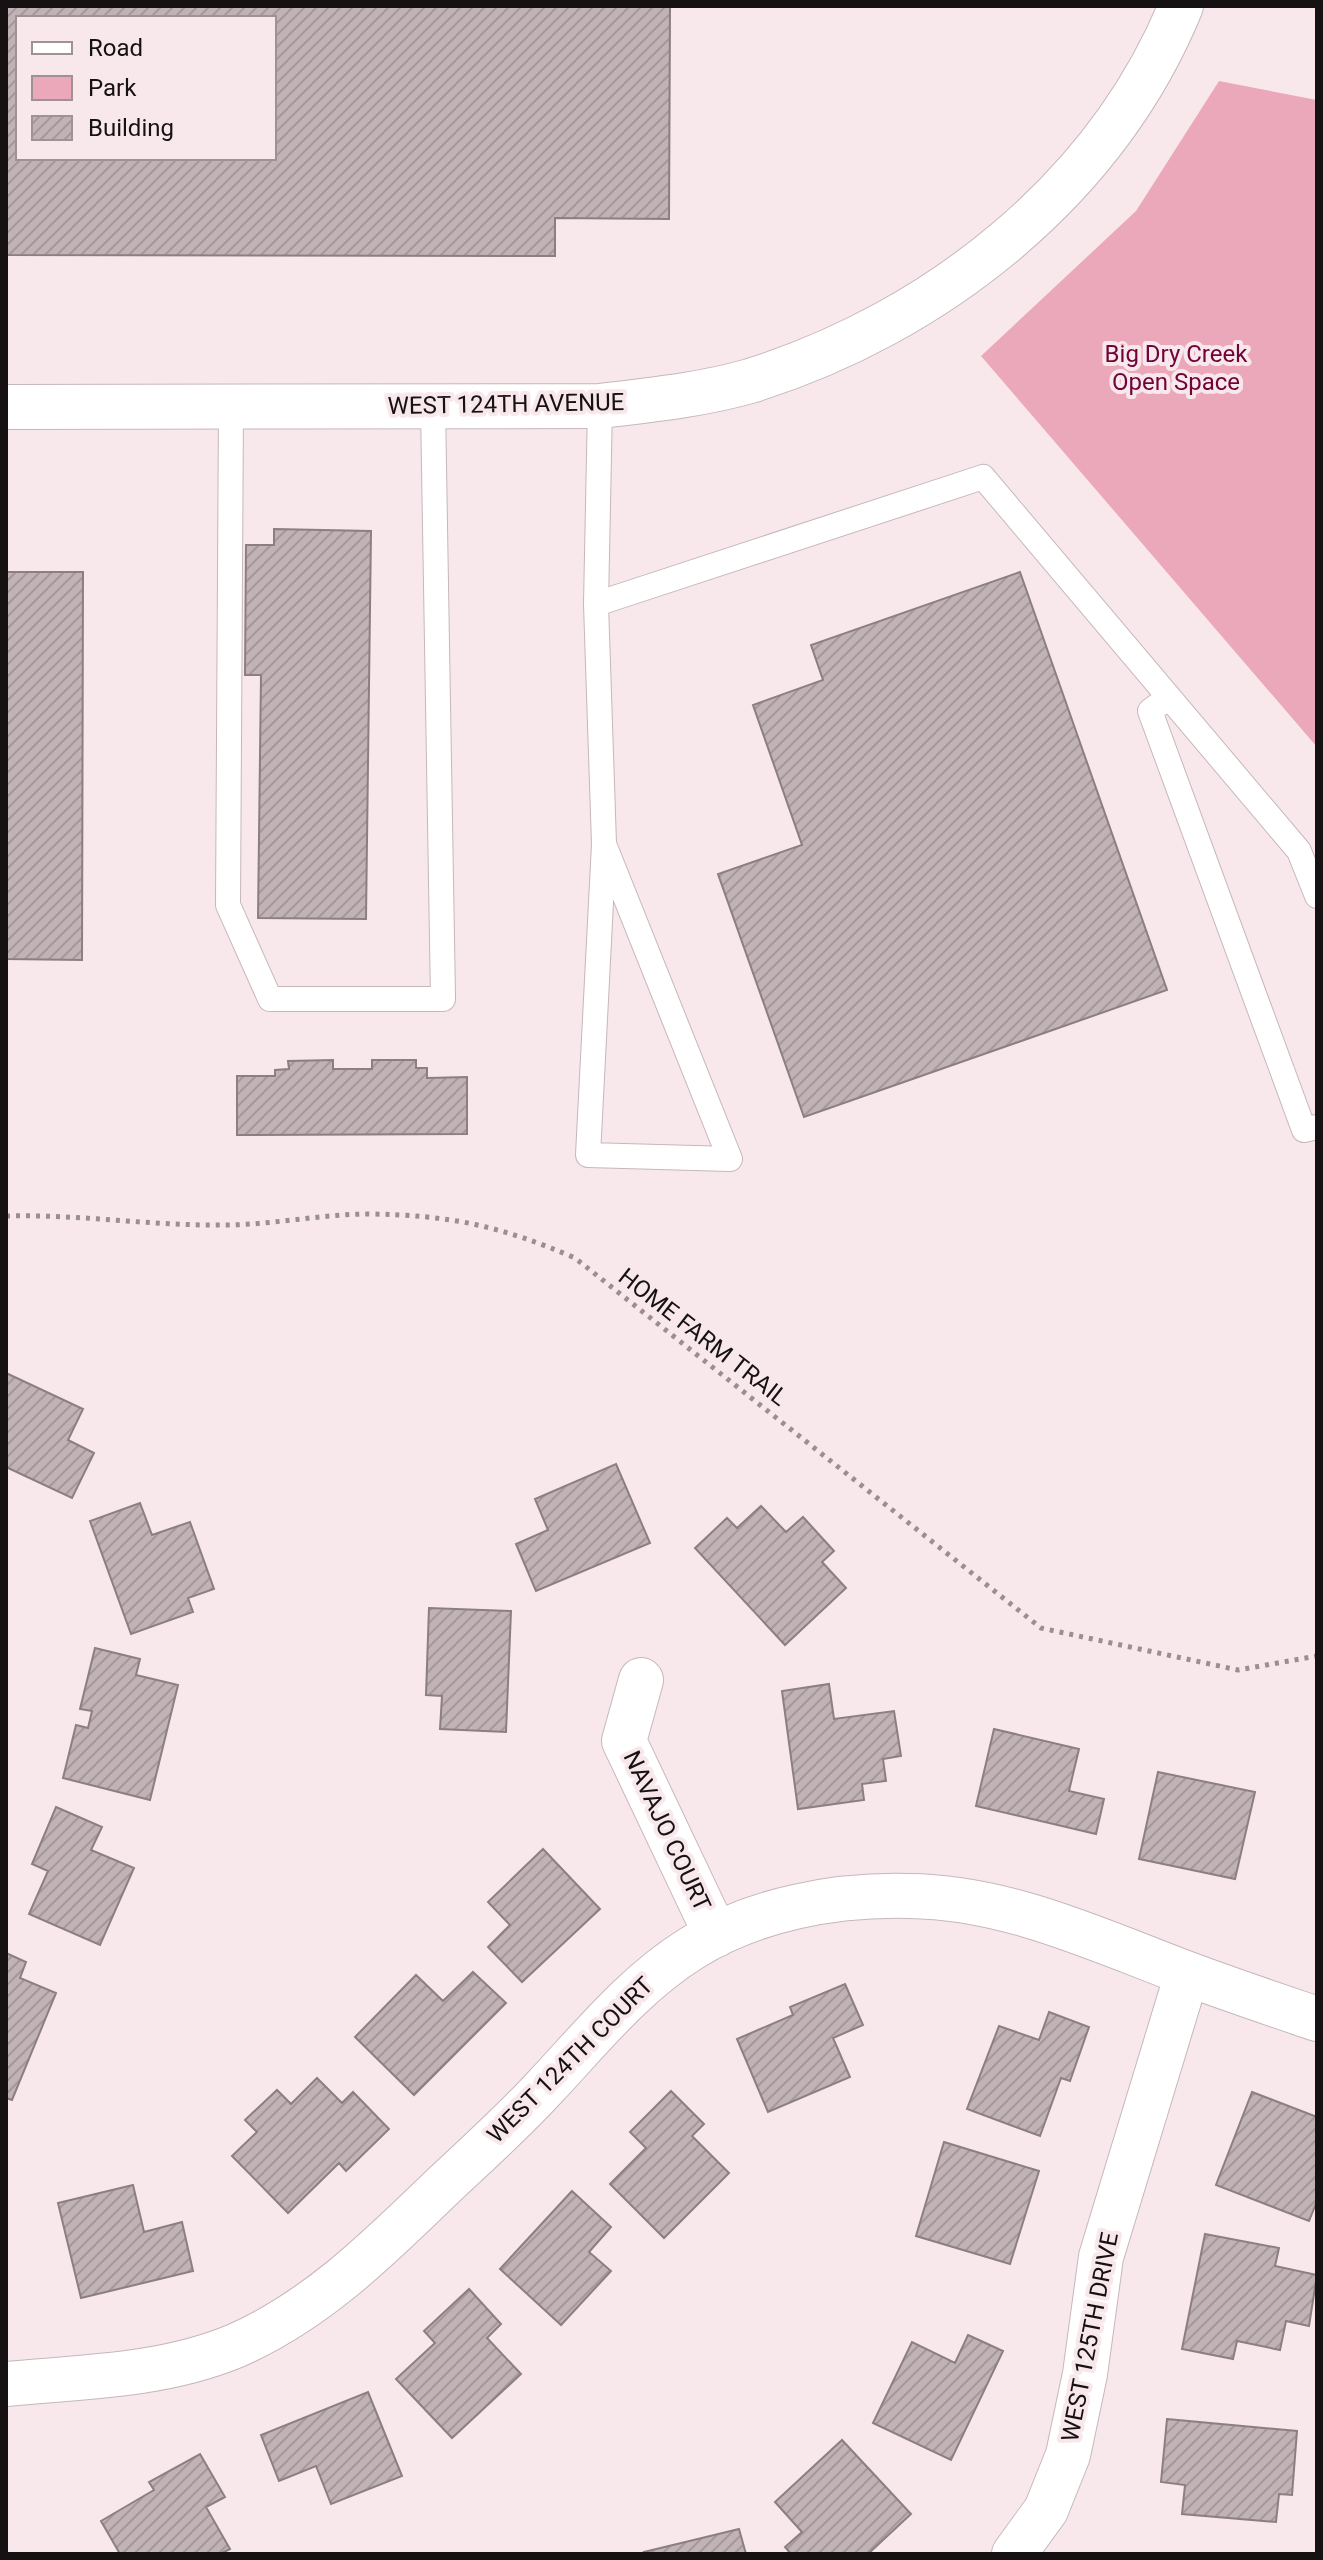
<svg xmlns="http://www.w3.org/2000/svg" width="1323" height="2560" font-family="Roboto,sans-serif">
<style>
.park{fill:#eca8bb}
.building{fill:url(#building-hatch);stroke:#8c7e81;stroke-width:2;fill-rule:evenodd}
.lines{fill:none;stroke-linecap:round;stroke-linejoin:round}
.lane-casing{stroke:#c6b7bb;stroke-width:26}
.street-casing{stroke:#c6b7bb;stroke-width:46}
.secondary-casing{stroke:#c6b7bb;stroke-width:46}
.path{stroke:#998e91;stroke-width:5;stroke-dasharray:4 6;stroke-linecap:butt}
.lane{stroke:#fff;stroke-width:24}
.street{stroke:#fff;stroke-width:44}
.secondary{stroke:#fff;stroke-width:44}
.labels{text-anchor:middle;dominant-baseline:central;stroke-width:8;stroke-linejoin:round;paint-order:stroke}
.park-label{font-size:24px;fill:#700338;stroke:#f8e8ec}
.street-label{font-size:24px;fill:#161112;stroke:#f8e8ec}
</style>
<defs>
<pattern id="building-hatch" width="6" height="6" patternUnits="userSpaceOnUse" patternTransform="scale(2)"><rect width="6" height="6" fill="#c1b2b5"/><path d="M-1 1l2-2M0 6l6-6M5 7l2-2" fill="none" stroke="#a5989b"/></pattern>
</defs>
<rect width="100%" height="100%" fill="#f8e8ec"/>
<path class="park" d="M 1219,81 L 1317,100 L 1317,747 L 981,356 L 1136,211 Z"/>
<path class="building" d="M 6,6 L 670,6 L 669,219 L 555,218 L 555,256 L 6,255 ZM 18,18 L 274,18 L 274,158 L 18,158 Z
M 274,529 L 371,531 L 366,919 L 258,918 L 261,675 L 245,675 L 246,545 L 274,545 Z
M 6,572 L 83,572 L 82,960 L 6,959 Z
M 1020,572 L 1167,990 L 804,1117 L 718,874 L 802,845 L 753,705 L 823,680 L 811,645 Z
M 333,1060 L 333,1069 L 372,1069 L 372,1060 L 416,1060 L 416,1068 L 427,1068 L 427,1078 L 467,1077 L 467,1134 L 237,1135 L 237,1076 L 275,1076 L 275,1070 L 289,1069 L 288,1061 Z
M 6,1373 L 83,1409 L 68,1440 L 94,1453 L 72,1498 L 6,1467 Z
M 616,1464 L 650,1543 L 536,1591 L 516,1544 L 548,1530 L 535,1499 Z
M 140,1503 L 152,1535 L 190,1522 L 214,1589 L 188,1598 L 193,1612 L 131,1634 L 90,1521 Z
M 761,1506 L 786,1532 L 803,1517 L 834,1551 L 822,1562 L 846,1588 L 785,1645 L 695,1548 L 727,1518 L 737,1528 Z
M 429,1608 L 511,1611 L 506,1732 L 440,1729 L 442,1696 L 426,1695 Z
M 95,1648 L 140,1659 L 136,1675 L 178,1685 L 150,1800 L 63,1778 L 76,1725 L 88,1728 L 92,1711 L 80,1709 Z
M 829,1684 L 834,1719 L 894,1711 L 901,1756 L 883,1759 L 886,1781 L 862,1784 L 864,1800 L 798,1809 L 782,1691 Z
M 994,1729 L 1079,1749 L 1069,1791 L 1104,1799 L 1096,1834 L 976,1806 Z
M 1158,1772 L 1255,1792 L 1235,1879 L 1139,1859 Z
M 56,1807 L 102,1827 L 91,1850 L 134,1868 L 100,1945 L 29,1914 L 48,1871 L 32,1864 Z
M 543,1849 L 600,1909 L 522,1982 L 488,1947 L 510,1925 L 488,1902 Z
M 6,1953 L 26,1962 L 20,1978 L 56,1993 L 12,2100 L 6,2098 Z
M 473,1972 L 506,2003 L 414,2095 L 355,2037 L 416,1975 L 443,2001 Z
M 845,1984 L 863,2025 L 833,2038 L 850,2077 L 768,2112 L 737,2039 L 793,2015 L 790,2007 Z
M 1049,2012 L 1089,2027 L 1070,2081 L 1061,2078 L 1040,2136 L 967,2109 L 999,2026 L 1039,2040 Z
M 317,2078 L 342,2103 L 353,2092 L 389,2129 L 346,2171 L 339,2163 L 288,2213 L 232,2156 L 257,2132 L 245,2120 L 277,2090 L 291,2104 Z
M 671,2091 L 704,2124 L 692,2136 L 729,2173 L 664,2238 L 610,2184 L 646,2148 L 630,2132 Z
M 1252,2092 L 1317,2117 L 1317,2201 L 1309,2221 L 1216,2185 Z
M 944,2142 L 1039,2171 L 1010,2264 L 916,2236 Z
M 133,2185 L 144,2232 L 182,2222 L 193,2271 L 81,2298 L 58,2203 Z
M 572,2191 L 611,2227 L 589,2252 L 611,2271 L 561,2325 L 500,2269 Z
M 1205,2234 L 1279,2248 L 1275,2266 L 1317,2275 L 1309,2326 L 1286,2321 L 1280,2350 L 1237,2341 L 1233,2359 L 1182,2349 Z
M 469,2289 L 501,2324 L 487,2338 L 521,2374 L 452,2438 L 396,2379 L 435,2343 L 424,2331 Z
M 968,2335 L 1003,2351 L 951,2460 L 873,2423 L 912,2342 L 955,2363 Z
M 368,2392 L 402,2476 L 331,2504 L 316,2466 L 279,2481 L 261,2435 Z
M 1167,2419 L 1297,2431 L 1292,2495 L 1279,2494 L 1276,2522 L 1182,2514 L 1185,2485 L 1161,2482 Z
M 842,2440 L 911,2514 L 868,2554 L 791,2554 L 785,2547 L 802,2532 L 775,2502 Z
M 200,2454 L 225,2497 L 206,2507 L 230,2549 L 220,2554 L 120,2554 L 101,2521 L 154,2490 L 149,2482 Z
M 739,2529 L 746,2554 L 645,2554 L 644,2552 Z"/>
<g class="lines">
<defs>
<path id="lane" d="M 600,406 L 596,604 L 604,844 L 588,1155 L 730,1159 L 604,844
M 231,408 L 228,905 L 270,999 L 443,999 L 433,407
M 596,604 L 983,477 L 1299,851 L 1317,896
M 1169,697 L 1150,711 L 1304,1130 L 1317,1127"/>
<path id="street" d="M 641,1680 L 624,1741 L 716,1935
M 6,2384 C 82,2377 163,2376 235,2346 C 316,2311 380,2247 442,2187 C 477,2154 513,2122 545,2087 C 591,2038 634,1984 692,1948 C 754,1909 836,1894 909,1896 C 1003,1897 1089,1936 1175,1969 C 1222,1987 1270,2003 1317,2019
M 1014,2554 L 1046,2510 L 1068,2455 L 1085,2374 L 1101,2257 L 1187,1974"/>
<path id="secondary" d="M 6,407 L 600,406 C 650,400 701,395 750,381 C 936,323 1106,189 1181,6"/>
</defs>
<use href="#lane" class="lane-casing"/>
<use href="#street" class="street-casing"/>
<use href="#secondary" class="secondary-casing"/>
<path class="path" d="M 6,1216 C 79,1214 151,1226 224,1225 C 272,1225 321,1214 369,1214 C 450,1215 501,1226 575,1258 L 1041,1628 L 1238,1670 L 1317,1656"/>
<use href="#lane" class="lane"/>
<use href="#street" class="street"/>
<use href="#secondary" class="secondary"/>
</g>
<g class="labels">
<g class="park-label">
<text x="1176" y="354">Big Dry Creek<tspan x="1176" dy="28">Open Space</tspan></text>
</g>
<g class="street-label">
<text transform="translate(506 404) rotate(-1)">WEST 124TH AVENUE</text>
<text transform="translate(703 1337) rotate(38)">HOME FARM TRAIL</text>
<text transform="translate(667 1831) rotate(65)">NAVAJO COURT</text>
<text transform="translate(570 2060) rotate(-45)">WEST 124TH COURT</text>
<text transform="translate(1090 2337) rotate(-79)">WEST 125TH DRIVE</text>
</g>
</g>
<rect width="1323" height="2560" fill="none" stroke="#161112" stroke-width="16"/>
<rect x="16" y="16" width="260" height="144" fill="#f8e8ec" stroke="#9e9295" stroke-width="2"/>
<rect x="32" y="42" width="40" height="12" fill="#ffffff" stroke="#9e9295" stroke-width="2"/>
<text x="88" y="56" font-size="24" fill="#161112">Road</text>
<rect x="32" y="76" width="40" height="24" fill="#eca8bb" stroke="#9e9295" stroke-width="2"/>
<text x="88" y="96" font-size="24" fill="#161112">Park</text>
<rect x="32" y="116" width="40" height="24" fill="url(#building-hatch)" stroke="#9e9295" stroke-width="2"/>
<text x="88" y="136" font-size="24" fill="#161112">Building</text>
</svg>
